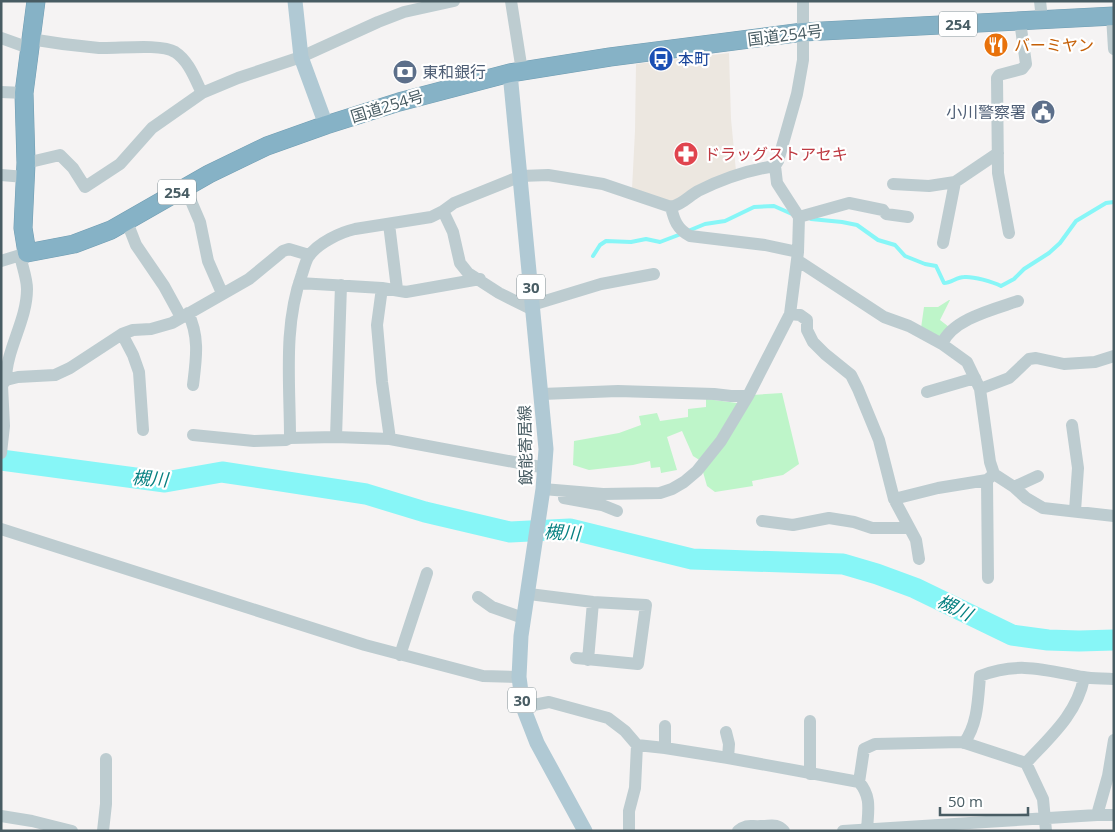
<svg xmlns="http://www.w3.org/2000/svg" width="1115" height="832" font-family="'Open Sans','Noto Sans JP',sans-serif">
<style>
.commercial{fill:#ece7e0}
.green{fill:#bef5c9}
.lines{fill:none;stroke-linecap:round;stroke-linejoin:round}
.stream{stroke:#87f6f7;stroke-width:4}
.river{stroke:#87f6f7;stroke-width:21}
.highway-casing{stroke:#719db2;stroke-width:19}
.minor{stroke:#bdccd0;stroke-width:12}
.major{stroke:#b0c9d4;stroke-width:15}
.highway{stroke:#86b2c6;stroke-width:18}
.labels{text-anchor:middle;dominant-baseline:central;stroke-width:4.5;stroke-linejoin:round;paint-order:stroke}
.shield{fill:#fff;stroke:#7f8d92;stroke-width:1}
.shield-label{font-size:15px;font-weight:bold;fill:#485c63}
.street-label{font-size:16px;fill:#485c63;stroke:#fff}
.food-label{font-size:16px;fill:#c56008;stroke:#fff;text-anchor:start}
.transit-label{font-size:16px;fill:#164399;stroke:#fff;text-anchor:start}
.service-label{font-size:16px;fill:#4e5e75;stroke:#fff;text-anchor:start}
.health-label{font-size:16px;fill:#be3a42;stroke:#fff;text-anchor:start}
.water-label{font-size:18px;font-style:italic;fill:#068081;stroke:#fff}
</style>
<rect width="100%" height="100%" fill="#f5f3f3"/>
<path class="commercial" d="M 729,53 L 731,119 L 736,171 L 679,200 L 670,202 L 632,189 L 635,131 L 636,64 Z"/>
<path class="green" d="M 949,300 L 950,300 L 940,320 L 949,327 L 939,338 L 921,328 L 924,307 L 938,307 Z
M 782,393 L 799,464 L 783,475 L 752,481 L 753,486 L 715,492 L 707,486 L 703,472 L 752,395 Z
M 706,399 L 737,403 L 737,409 L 701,461 L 693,456 L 682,431 L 667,437 L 677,470 L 661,473 L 660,467 L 651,468 L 650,461 L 633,465 L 589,470 L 573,465 L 574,441 L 619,433 L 641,425 L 639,416 L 657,413 L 660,421 L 688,417 L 688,409 L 706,407 Z"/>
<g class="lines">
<path class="stream" d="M 811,219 L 842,222 L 857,225 L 878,240 L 895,245 L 905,256 L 925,264 L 936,266 L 944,283 C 951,283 957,277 964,277 C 973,276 993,282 1001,286 L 1014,279 L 1024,269 L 1049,253 L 1060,243 L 1076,221 L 1106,203 L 1114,202
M 688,231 L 705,224 L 725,221 L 754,207 L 774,206 L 792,214
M 593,256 L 600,245 L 606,241 L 631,242 L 646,239 L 660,242 L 681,234"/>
<path class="river" d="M 1,460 L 165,482 L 222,472 L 366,494 L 425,512 L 510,532 L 570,529 L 692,559 L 843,564 L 877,574 L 915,588 L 1012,635 L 1048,640 L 1079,641 L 1114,640"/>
<defs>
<path id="highway" d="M 36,1 L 24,93 L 26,163 L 23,228 L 27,253 L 74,244 L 111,230 L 209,174 L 267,146 L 326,125 L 399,102 L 510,73 L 610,57 L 803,32 L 1114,16"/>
</defs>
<use href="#highway" class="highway-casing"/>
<path class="minor" d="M 511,1 L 522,71
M 1040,1 L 1042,19
M 1112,16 L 1114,49
M 1,38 L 29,48
M 30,39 C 53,43 76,46 99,48 C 117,49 160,43 175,52 C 189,61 195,79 202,93
M 1,92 L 24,93
M 26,163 L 60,155 L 73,168 L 85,187 L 120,164 L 152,128 L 202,93 L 238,78 L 301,57 L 378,22 L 404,12 L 454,1
M 1,175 L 25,177
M 893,184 L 929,186 L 955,182 L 998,153
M 185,187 L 200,222 L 208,261 L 222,293
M 671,207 C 674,220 677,229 690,236 L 765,245 L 798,252
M 443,211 L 453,232 L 460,263 L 468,273 L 499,293 L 533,310
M 799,217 L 849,203 L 883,210 L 886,214 L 908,217
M 127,222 L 136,245 L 164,286 L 181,317
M 389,224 L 397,289
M 1009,233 L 998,173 L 997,78 L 999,75 L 1022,69 L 1026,64 L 1020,21
M 943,243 L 955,182
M 797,260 L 884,317 L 909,326 L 942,344 L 967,362 L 980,389 L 990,462 L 994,474 L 1014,487 L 1026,498 L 1043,508 L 1114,516
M 1,261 L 27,253
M 299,283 L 382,288 L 406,292 L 480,279
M 382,288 L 377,325 L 382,382 L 390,439
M 532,305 L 601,284 L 654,274
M 188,313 C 200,337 196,360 193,385
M 790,314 L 800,315 L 807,320 L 807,330 L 813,342 L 825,354 L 851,375 L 858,389 L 879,440 L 894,499 L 916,540 L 919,559
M 122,334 L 133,355 L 139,372 L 143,430
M 942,344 C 952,319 995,309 1018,301
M 6,380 L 18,377 L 55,375 L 70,368 L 122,334 L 133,330 L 151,329 L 172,323 L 249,279 L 283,251 L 289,249 L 309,255
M 980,389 L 1009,378 L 1029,359 L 1036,358 L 1064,364 L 1095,362 L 1114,356
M 927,392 L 975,378
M 542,394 L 618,391 L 714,394 L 731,396 L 748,396
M 1072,425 L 1078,468 L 1075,511
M 193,435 L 254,441 L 286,440 L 290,438 L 336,437 L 390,439 L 546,468
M 336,437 L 341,285
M 290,438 C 290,383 283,326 302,274 C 304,268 306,260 309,256 C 318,243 341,232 355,229 L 431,217 L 443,211 L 454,203 L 521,176 L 548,175 L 603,184 L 671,207 C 682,205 689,196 698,191 C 722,179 748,170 775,166
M 1,453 L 4,426 L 2,385 L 6,380 C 6,349 27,321 27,289 C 27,278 22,266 20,255
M 987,480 L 988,578
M 1014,487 L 1038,476
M 543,489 L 603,494 L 660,493 L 672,489 L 684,482 L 697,471 L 721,441 L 748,396 L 790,314 L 798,252 L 799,217 L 777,183 L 775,166 L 778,161 L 797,94 L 803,60 L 803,1
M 564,498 L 602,505 L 617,511
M 894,499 L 938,488 L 987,480 L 994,474
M 762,521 L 793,525 L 829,518 L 854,522 L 872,528 L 908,528
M 1,529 L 365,645 L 483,676 L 519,677
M 529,594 L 593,602 L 646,605 L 638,664 L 576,658
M 478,597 L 492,607 L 523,618
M 400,655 L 427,573
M 588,660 L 593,602
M 523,707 L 549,702 L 608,718 L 625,731 L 637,745 L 635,788 L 629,811 L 629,831
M 810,721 L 810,774
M 665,726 L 665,748
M 726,732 L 729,744 L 728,758
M 964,743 C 978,724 978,699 980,676 C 1018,661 1045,670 1083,677 C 1093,679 1104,678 1114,679
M 637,745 L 665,748 L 728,758 L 859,782 C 872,797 868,811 867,830
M 1026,763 C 1050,737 1077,714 1084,678
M 859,782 L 864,749 L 875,744 L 962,742 L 1026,763 L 1043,799 L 1046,831
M 1097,815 L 1114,815
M 1,816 L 32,821 L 72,831
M 103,831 L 106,804 L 106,759
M 738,831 C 748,823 751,827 761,826 C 772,826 776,823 784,831
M 843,831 L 1097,815 L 1108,776 L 1114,740"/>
<path class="major" d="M 295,1 L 301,57 L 326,125
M 510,73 L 546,449 L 543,489 L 521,636 L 519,677 L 523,707 L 537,743 L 585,831"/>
<use href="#highway" class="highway"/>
</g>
<defs>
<symbol id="restaurant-disc" viewBox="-11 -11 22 22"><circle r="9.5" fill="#e8710a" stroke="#fff"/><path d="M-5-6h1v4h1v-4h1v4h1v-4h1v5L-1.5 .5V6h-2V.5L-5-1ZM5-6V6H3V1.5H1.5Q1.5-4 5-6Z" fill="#fff"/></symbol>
<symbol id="bus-disc" viewBox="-11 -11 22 22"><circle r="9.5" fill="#1a4fb4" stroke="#fff"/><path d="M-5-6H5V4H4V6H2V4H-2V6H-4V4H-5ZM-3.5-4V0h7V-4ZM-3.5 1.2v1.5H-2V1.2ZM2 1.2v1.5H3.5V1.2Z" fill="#fff"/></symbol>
<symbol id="bank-disc" viewBox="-11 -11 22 22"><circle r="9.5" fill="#5c6f8a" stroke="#fff"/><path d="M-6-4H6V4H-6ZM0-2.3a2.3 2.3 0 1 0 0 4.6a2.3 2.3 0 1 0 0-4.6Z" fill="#fff"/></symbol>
<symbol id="civic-disc" viewBox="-11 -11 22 22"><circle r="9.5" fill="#5c6f8a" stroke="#fff"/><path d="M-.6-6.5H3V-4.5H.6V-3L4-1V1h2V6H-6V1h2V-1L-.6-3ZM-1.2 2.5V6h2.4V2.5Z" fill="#fff"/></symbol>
<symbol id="pharmacy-disc" viewBox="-11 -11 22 22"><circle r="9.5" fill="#e0444e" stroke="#fff"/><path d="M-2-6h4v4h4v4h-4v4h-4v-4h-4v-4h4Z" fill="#fff"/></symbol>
</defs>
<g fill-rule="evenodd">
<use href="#restaurant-disc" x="982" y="31" width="28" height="28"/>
<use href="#bus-disc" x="647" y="45" width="28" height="28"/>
<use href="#bank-disc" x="391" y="58" width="28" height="28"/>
<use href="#civic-disc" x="1029" y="98" width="28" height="28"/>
<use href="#pharmacy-disc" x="672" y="140" width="28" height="28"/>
</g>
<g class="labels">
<g class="shield">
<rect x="939" y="11.5" width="38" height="25" rx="4"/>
<rect x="158" y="179.5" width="38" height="25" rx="4"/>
<rect x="517" y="274.5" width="28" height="25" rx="4"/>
<rect x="508" y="687.5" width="28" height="25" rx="4"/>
</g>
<g class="shield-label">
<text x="958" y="24">254</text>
<text x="177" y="192">254</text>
<text x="531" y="287">30</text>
<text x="522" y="700">30</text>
</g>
<g class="street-label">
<text transform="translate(785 35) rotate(-7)">国道254号</text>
<text transform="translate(387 106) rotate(-17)">国道254号</text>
<text transform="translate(525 445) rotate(-91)">飯能寄居線</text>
</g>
<g class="food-label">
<text x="1014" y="45">バーミヤン</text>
</g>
<g class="transit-label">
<text x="678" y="59">本町</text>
</g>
<g class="service-label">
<text x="422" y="72">東和銀行</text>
<text x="1026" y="112" text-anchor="end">小川警察署</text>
</g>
<g class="health-label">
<text x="704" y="154">ドラッグストアセキ</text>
</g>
<g class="water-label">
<text transform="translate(150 478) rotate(4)">槻川</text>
<text transform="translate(562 532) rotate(3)">槻川</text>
<text transform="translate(955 607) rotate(26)">槻川</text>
</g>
</g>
<rect width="1115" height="832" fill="none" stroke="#485c63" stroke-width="5"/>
<path d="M940 807v8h88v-8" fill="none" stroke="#485c63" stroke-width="2.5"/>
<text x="948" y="807" font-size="15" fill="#485c63" stroke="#ffffff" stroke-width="4" paint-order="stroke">50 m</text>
</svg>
